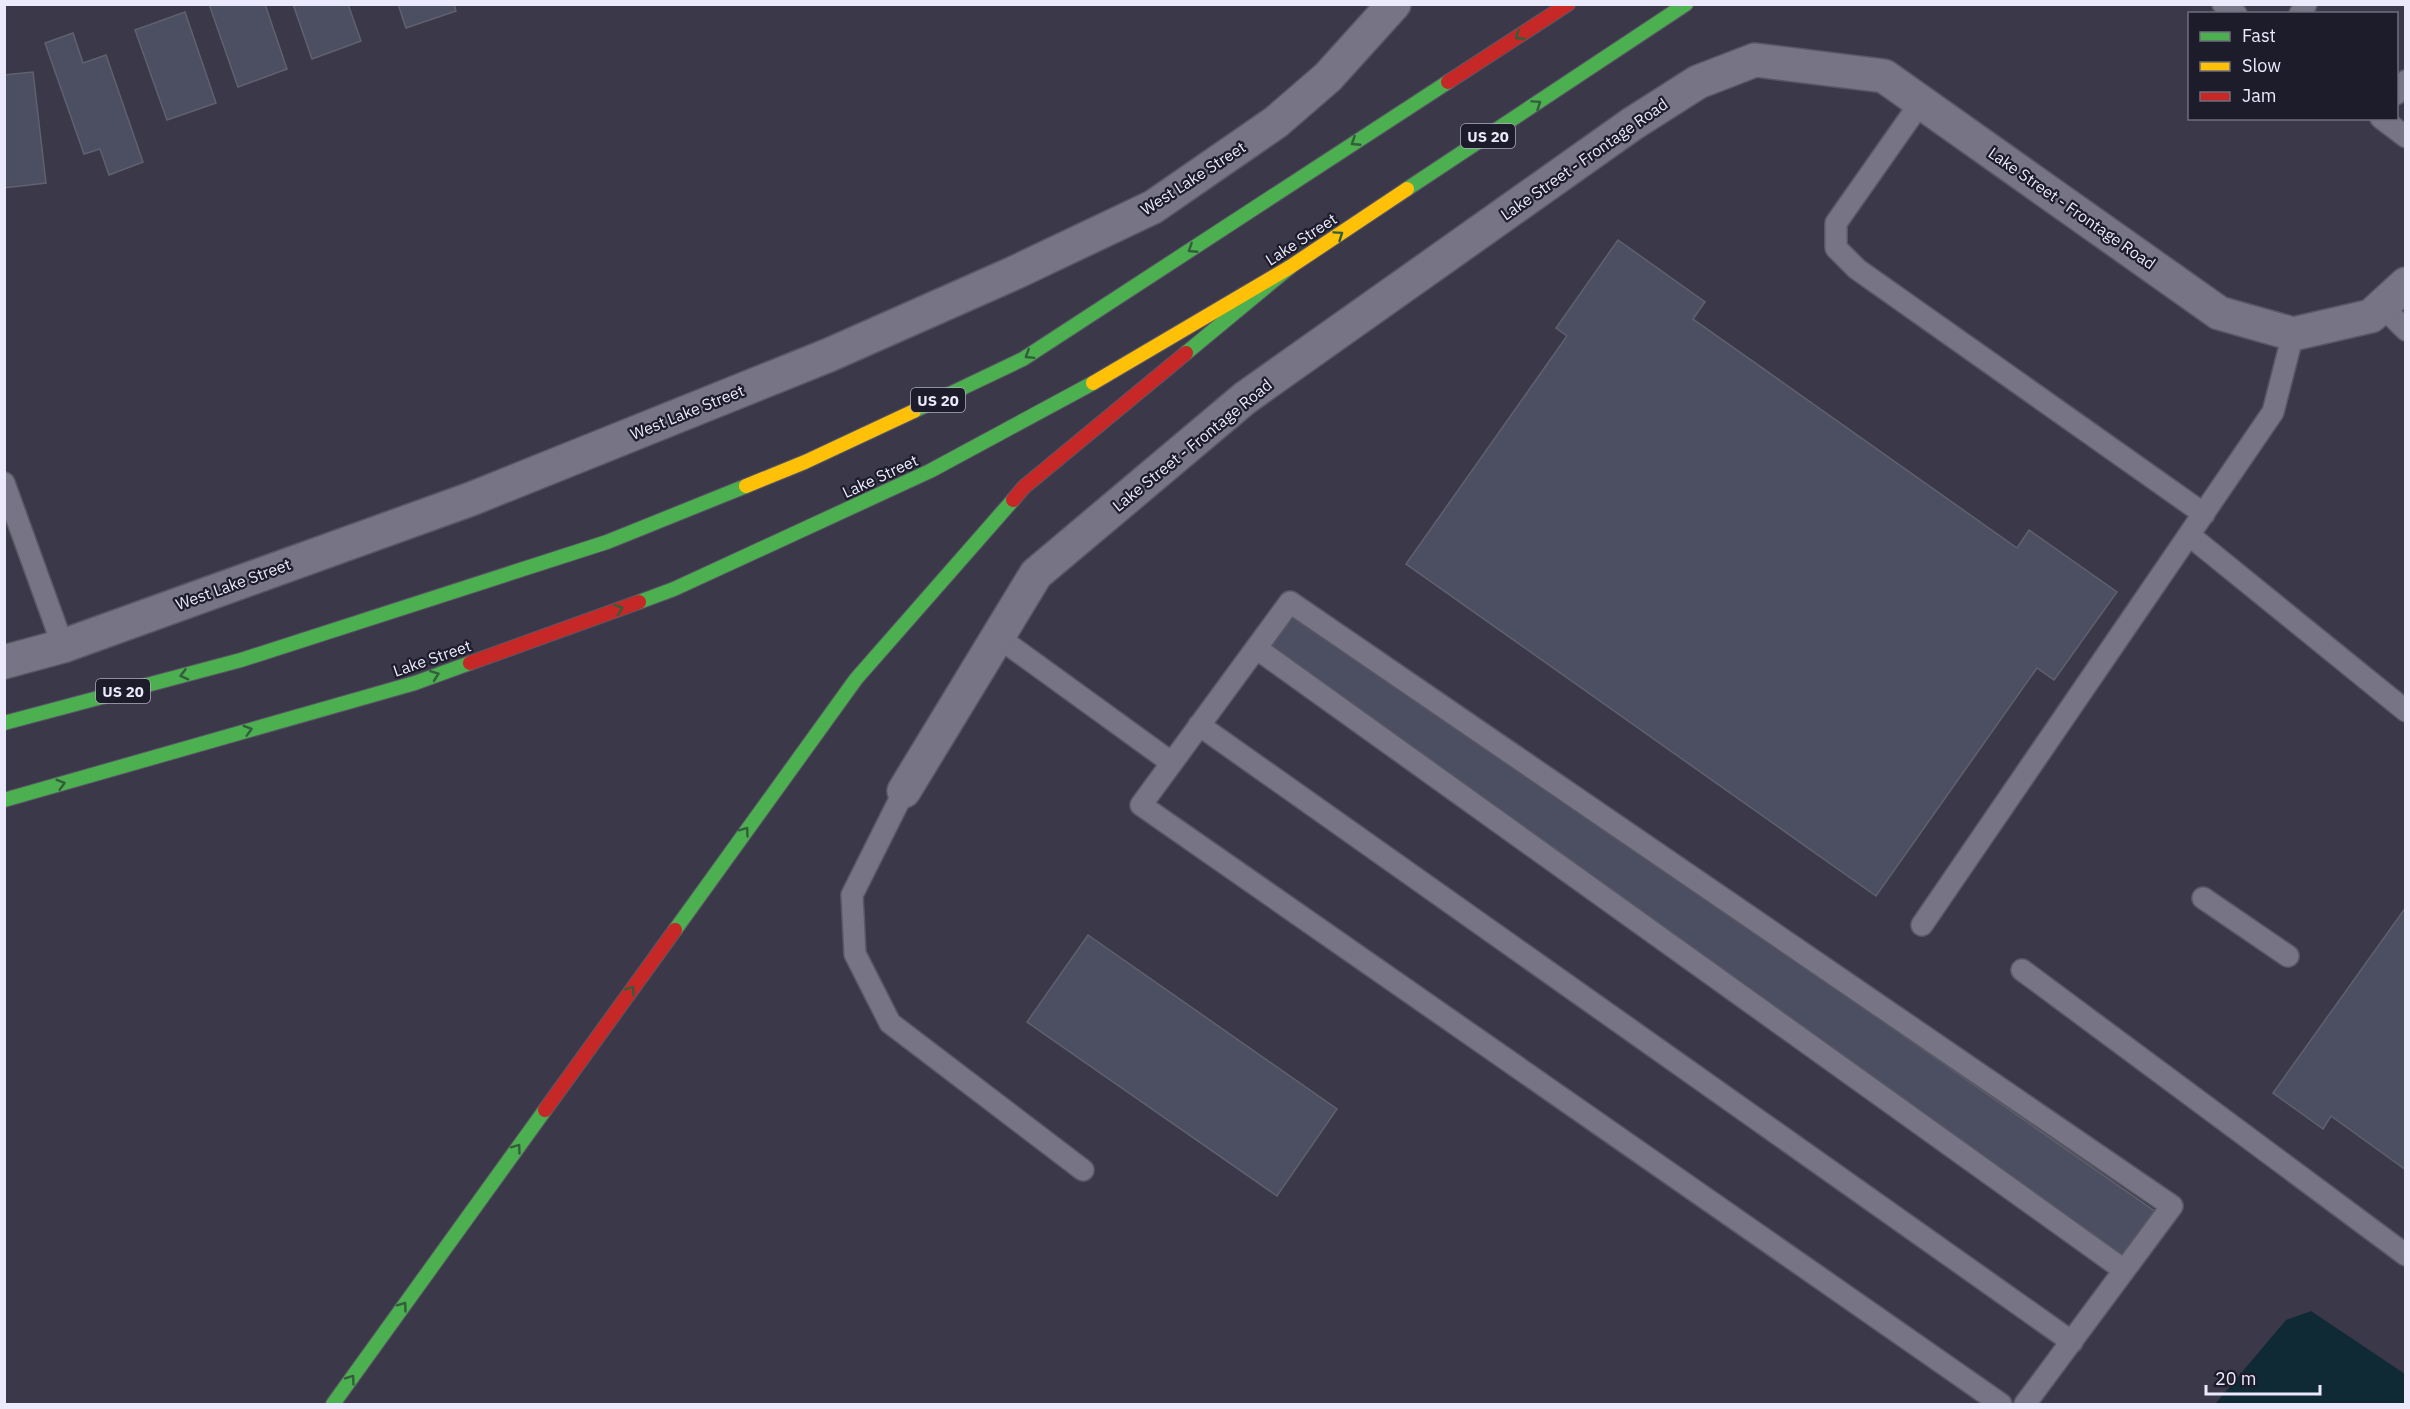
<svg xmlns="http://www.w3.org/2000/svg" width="2410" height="1409" font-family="'IBM Plex Sans',sans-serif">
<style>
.water{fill:#102a35}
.building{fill:#4c4e61;stroke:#60616e;stroke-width:1.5}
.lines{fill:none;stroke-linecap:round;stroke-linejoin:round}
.lane-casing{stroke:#585764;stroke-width:24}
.street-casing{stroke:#585764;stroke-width:36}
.fast-casing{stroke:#585764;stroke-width:16}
.slow-casing{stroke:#585764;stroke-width:16}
.jam-casing{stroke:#585764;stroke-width:16}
.lane{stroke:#767485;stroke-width:21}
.street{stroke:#767485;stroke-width:33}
.fast{stroke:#4caf50;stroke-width:14}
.slow{stroke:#ffc107;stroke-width:14}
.jam{stroke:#c62828;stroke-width:14}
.oneway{stroke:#325e3b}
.labels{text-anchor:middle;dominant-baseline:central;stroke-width:4.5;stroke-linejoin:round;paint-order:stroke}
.shield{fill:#1d1c2a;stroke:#adacbe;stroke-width:1.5}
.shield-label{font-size:15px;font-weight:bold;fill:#ebeafd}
.street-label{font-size:16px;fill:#ebeafd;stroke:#1d1c2a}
</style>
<rect width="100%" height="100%" fill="#3b3949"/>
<path class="water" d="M 2311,1311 L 2405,1374 L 2405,1404 L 2215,1404 L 2286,1320 Z"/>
<path class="building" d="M 209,4 L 265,4 L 287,69 L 238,87 Z
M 293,4 L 348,4 L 361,41 L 312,59 Z
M 398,4 L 454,4 L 456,11 L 406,28 Z
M 185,12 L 216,103 L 167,120 L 135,30 Z
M 73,33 L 83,63 L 106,55 L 143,162 L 109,175 L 100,149 L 84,154 L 45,43 Z
M 33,72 L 46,183 L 4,188 L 4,75 Z
M 1618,240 L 1705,302 L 1693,319 L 2017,548 L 2029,530 L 2117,592 L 2054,680 L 2037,668 L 1876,896 L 1406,564 L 1567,336 L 1556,328 Z
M 1290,608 L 2156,1212 L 2123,1256 L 1264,647 Z
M 2406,907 L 2406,1170 L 2331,1116 L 2323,1129 L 2273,1093 Z
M 1088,935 L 1337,1109 L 1277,1196 L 1027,1022 Z"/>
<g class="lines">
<defs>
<path id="lane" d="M 2223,4 L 2236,14
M 2300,14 L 2306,4
M 2396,94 L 2406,81
M 1921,102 L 1836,223 L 1836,248 L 1857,269 L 2204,514
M 2381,118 L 2406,137
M 2382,306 L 2406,330
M 4,483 L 63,646
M 2189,535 L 2406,711
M 998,637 L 1172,763
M 1256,648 L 2124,1270
M 1199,725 L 2072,1342
M 904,791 L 852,895 L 855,954 L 890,1023 L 1083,1170
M 2203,898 L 2288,956
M 1922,925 L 2273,412 L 2293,334
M 2022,970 L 2406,1255
M 2001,1404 L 1141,805 L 1290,602 L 2172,1206 L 2025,1404"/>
<path id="street" d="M 4,662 L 63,646 L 471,499 L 829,355 L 1014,273 L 1153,207 L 1276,122 L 1328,77 L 1394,4
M 904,791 L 1036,574 L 1245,398 L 1632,124 L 1698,82 L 1755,60 L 1884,76 L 2219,313 L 2293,334 L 2371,316 L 2406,284"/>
<path id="fast" d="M 1407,189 L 1686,4
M 1186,353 L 1290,267
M 914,411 L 1023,359 L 1448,82
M 639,602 L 674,589 L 930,471 L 1093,383
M 4,723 L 241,660 L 607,542 L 746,486
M 4,800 L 415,683 L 470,663
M 675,930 L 856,679 L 1013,500
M 333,1404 L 545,1110"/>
<path id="slow" d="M 1093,383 L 1290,267 L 1407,189
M 746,486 L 805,462 L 914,411"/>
<path id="jam" d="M 1448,82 L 1568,4
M 1013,500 L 1024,487 L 1186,353
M 470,663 L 639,602
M 545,1110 L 675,930"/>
</defs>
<use href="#lane" class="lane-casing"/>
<use href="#street" class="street-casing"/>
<use href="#fast" class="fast-casing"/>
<use href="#slow" class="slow-casing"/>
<use href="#jam" class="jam-casing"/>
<use href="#lane" class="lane"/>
<use href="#street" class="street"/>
<use href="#fast" class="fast"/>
<use href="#slow" class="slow"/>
<use href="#jam" class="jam"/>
</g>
<defs><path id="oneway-chevron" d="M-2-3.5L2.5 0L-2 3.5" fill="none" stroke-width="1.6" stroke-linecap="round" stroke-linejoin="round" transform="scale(1.5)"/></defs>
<g class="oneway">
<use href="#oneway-chevron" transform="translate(1519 36) rotate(147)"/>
<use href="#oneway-chevron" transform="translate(1537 104) rotate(-34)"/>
<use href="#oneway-chevron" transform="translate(1355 142) rotate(147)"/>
<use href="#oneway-chevron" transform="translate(1339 235) rotate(-34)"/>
<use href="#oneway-chevron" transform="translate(1192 249) rotate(147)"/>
<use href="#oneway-chevron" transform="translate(1029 355) rotate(148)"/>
<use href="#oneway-chevron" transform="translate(619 609) rotate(-20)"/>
<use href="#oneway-chevron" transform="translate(184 675) rotate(165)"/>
<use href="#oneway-chevron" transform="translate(435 675) rotate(-20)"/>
<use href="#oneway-chevron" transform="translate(248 730) rotate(-16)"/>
<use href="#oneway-chevron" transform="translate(61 784) rotate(-16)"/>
<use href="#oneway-chevron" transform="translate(745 831) rotate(-54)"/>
<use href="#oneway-chevron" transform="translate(631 990) rotate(-54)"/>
<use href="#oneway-chevron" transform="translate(517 1148) rotate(-54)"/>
<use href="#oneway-chevron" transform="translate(403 1306) rotate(-54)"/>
<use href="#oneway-chevron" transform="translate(351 1379) rotate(-54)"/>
</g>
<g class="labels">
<g class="shield">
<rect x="1461" y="124" width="54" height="24" rx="4.5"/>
<rect x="911" y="388" width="54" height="24" rx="4.5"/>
<rect x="96" y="679" width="54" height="24" rx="4.5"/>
</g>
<g class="shield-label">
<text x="1488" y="136">US 20</text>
<text x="938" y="400">US 20</text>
<text x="123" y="691">US 20</text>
</g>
<g class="street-label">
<text transform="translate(1584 159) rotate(-35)">Lake Street - Frontage Road</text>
<text transform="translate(1193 178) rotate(-33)">West Lake Street</text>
<text transform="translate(2072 208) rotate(35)">Lake Street - Frontage Road</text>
<text transform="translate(1301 239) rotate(-33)">Lake Street</text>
<text transform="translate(687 412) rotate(-22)">West Lake Street</text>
<text transform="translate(1192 445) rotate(-39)">Lake Street - Frontage Road</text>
<text transform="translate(880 476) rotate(-25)">Lake Street</text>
<text transform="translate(233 584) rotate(-20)">West Lake Street</text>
<text transform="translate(432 658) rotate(-19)">Lake Street</text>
</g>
</g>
<rect width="2410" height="1409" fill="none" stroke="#ebeafd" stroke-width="12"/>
<rect x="2188" y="12" width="210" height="108" fill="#1d1c2a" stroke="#6f6e7e" stroke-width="1.5"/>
<rect x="2200" y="32" width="30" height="9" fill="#4caf50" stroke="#6f6e7e" stroke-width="1.5"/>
<text x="2242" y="42" font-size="18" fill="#ebeafd">Fast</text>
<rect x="2200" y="62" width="30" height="9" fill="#ffc107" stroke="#6f6e7e" stroke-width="1.5"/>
<text x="2242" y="72" font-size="18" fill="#ebeafd">Slow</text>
<rect x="2200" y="92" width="30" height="9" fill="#c62828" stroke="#6f6e7e" stroke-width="1.5"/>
<text x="2242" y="102" font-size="18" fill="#ebeafd">Jam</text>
<path d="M2206 1385v9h114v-9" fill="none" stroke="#ebeafd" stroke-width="3"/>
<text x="2215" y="1385" font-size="18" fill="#ebeafd" stroke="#1d1c2a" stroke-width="4.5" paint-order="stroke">20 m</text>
</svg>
